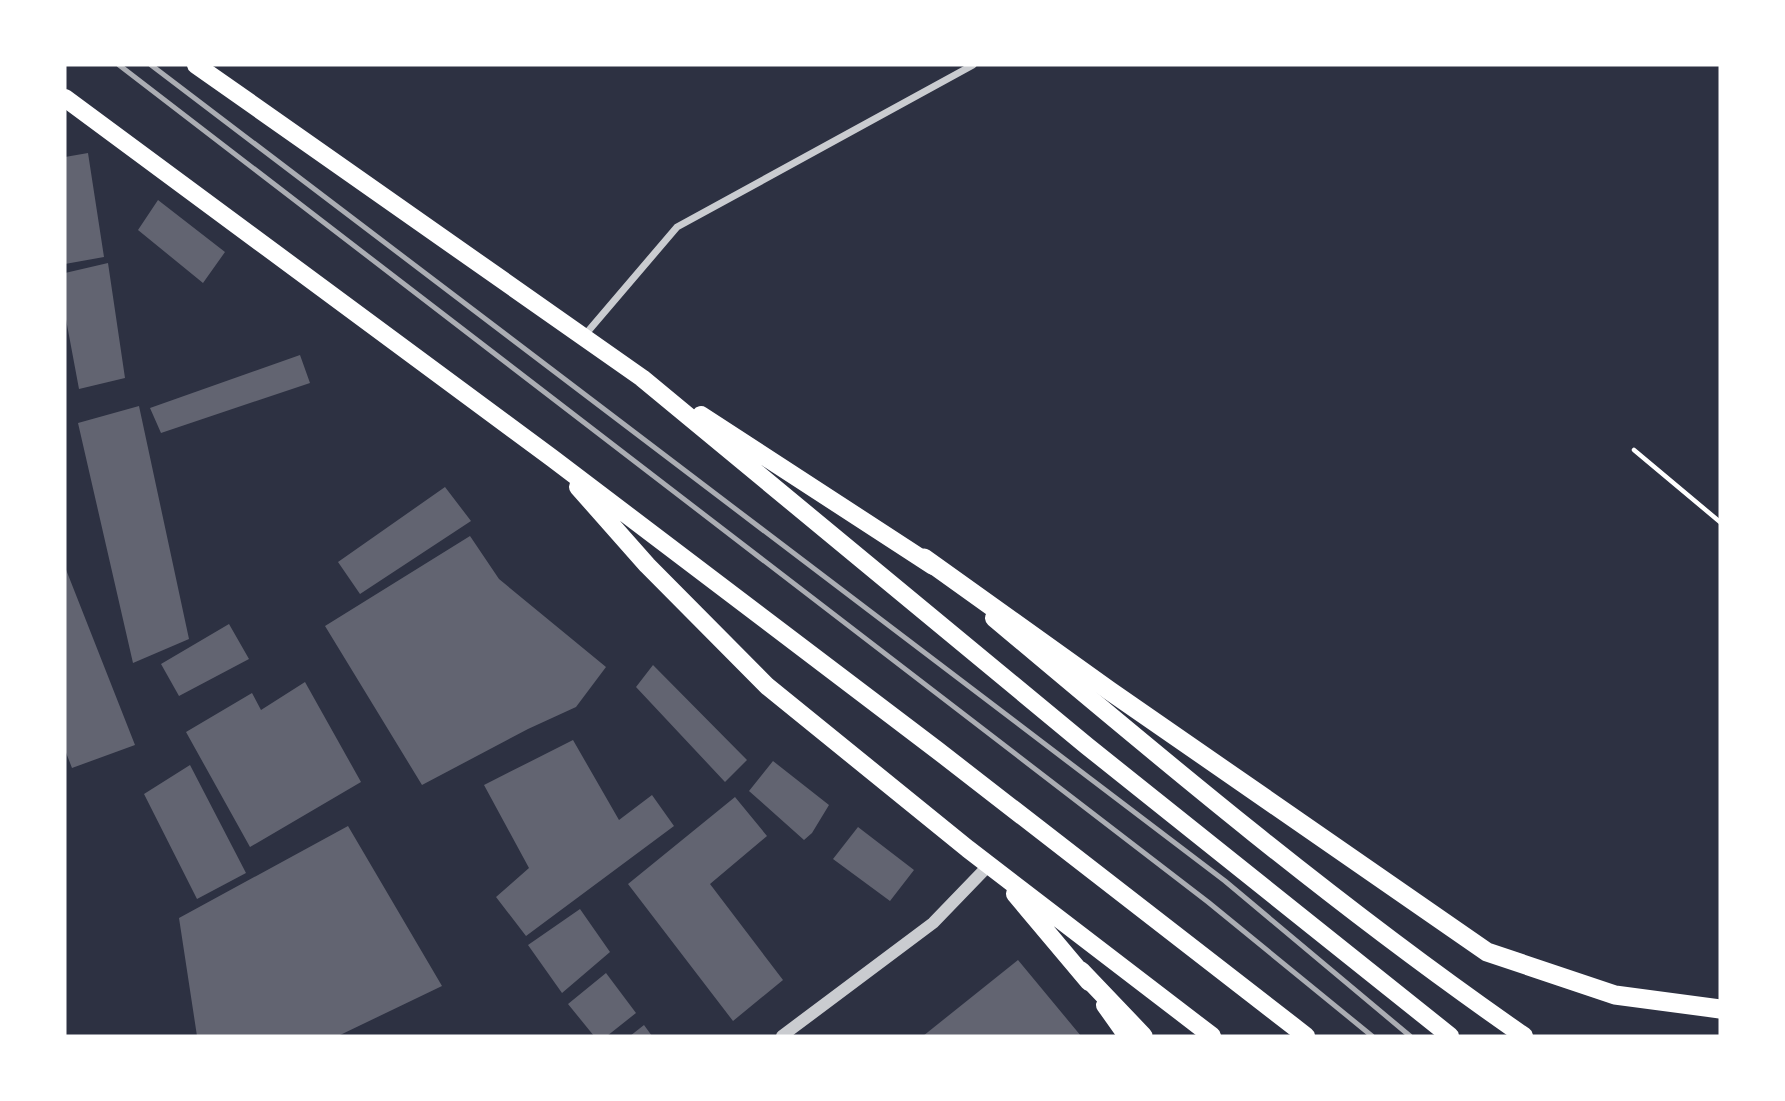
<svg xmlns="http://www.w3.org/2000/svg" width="1785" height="1101" font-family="'Roboto Condensed',sans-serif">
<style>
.building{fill:#626471}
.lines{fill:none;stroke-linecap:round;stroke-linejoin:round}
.path{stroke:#fff;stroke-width:4.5}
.minor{stroke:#caccd0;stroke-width:7}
.tertiary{stroke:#caccd0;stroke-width:12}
.primary{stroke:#fff;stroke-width:18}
.trunk{stroke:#fff;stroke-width:19}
.rail{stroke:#abadb3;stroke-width:5}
</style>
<rect width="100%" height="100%" fill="#2d3142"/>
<path class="building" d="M 88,153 L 104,257 L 65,264 L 65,157 Z
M 158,200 L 225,252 L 203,283 L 138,230 Z
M 108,263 L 125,378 L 79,389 L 65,314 L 65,273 Z
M 300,355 L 310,383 L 161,433 L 150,408 Z
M 139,406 L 189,639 L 133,663 L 78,423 Z
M 445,487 L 471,521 L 360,594 L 338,562 Z
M 470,536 L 499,579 L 606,667 L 576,707 L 528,729 L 422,785 L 325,626 Z
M 65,567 L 135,745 L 72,768 L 65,750 Z
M 229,624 L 249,659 L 179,696 L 161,664 Z
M 653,665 L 747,760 L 725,782 L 636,687 Z
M 305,682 L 361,782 L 250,847 L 186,732 L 252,693 L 261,710 Z
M 573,740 L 619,820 L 652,795 L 674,826 L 526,936 L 496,897 L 529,868 L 484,785 Z
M 773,761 L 829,805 L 812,833 L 804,840 L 749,791 Z
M 190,765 L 246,873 L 197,899 L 144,794 Z
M 735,797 L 767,836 L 710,884 L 783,980 L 733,1021 L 628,884 Z
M 348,826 L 442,986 L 338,1036 L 197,1036 L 179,918 Z
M 858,827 L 914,870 L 890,901 L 833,859 Z
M 580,909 L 610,952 L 562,993 L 528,945 Z
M 1018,960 L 1081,1036 L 923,1036 Z
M 606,973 L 636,1013 L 607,1036 L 594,1036 L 568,1004 Z
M 644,1025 L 652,1036 L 630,1036 Z"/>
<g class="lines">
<path class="path" d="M 1634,450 L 1720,522"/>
<path class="minor" d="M 584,336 L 677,227 L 973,65"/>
<path class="tertiary" d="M 782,1036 L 933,923 L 989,865"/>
<path class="primary" d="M 196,65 L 642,378 L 1087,746 L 1450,1036
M 65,98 L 552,458 L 937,750 L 1306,1036
M 701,415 L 933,566
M 578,487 L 647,565 L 767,686 L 968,849 L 1212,1036
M 994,618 C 1166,763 1339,908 1524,1036
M 1015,894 L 1089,982
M 1105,1005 L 1127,1036"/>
<path class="trunk" d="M 924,558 L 1110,691 L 1487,952 L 1615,995 L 1720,1009
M 1081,971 L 1143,1036"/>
<path class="rail" d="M 119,65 L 1208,902 L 1372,1036
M 151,65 L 1225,881 L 1410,1036"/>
</g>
<rect width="1785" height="1101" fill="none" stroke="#ffffff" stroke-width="133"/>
</svg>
